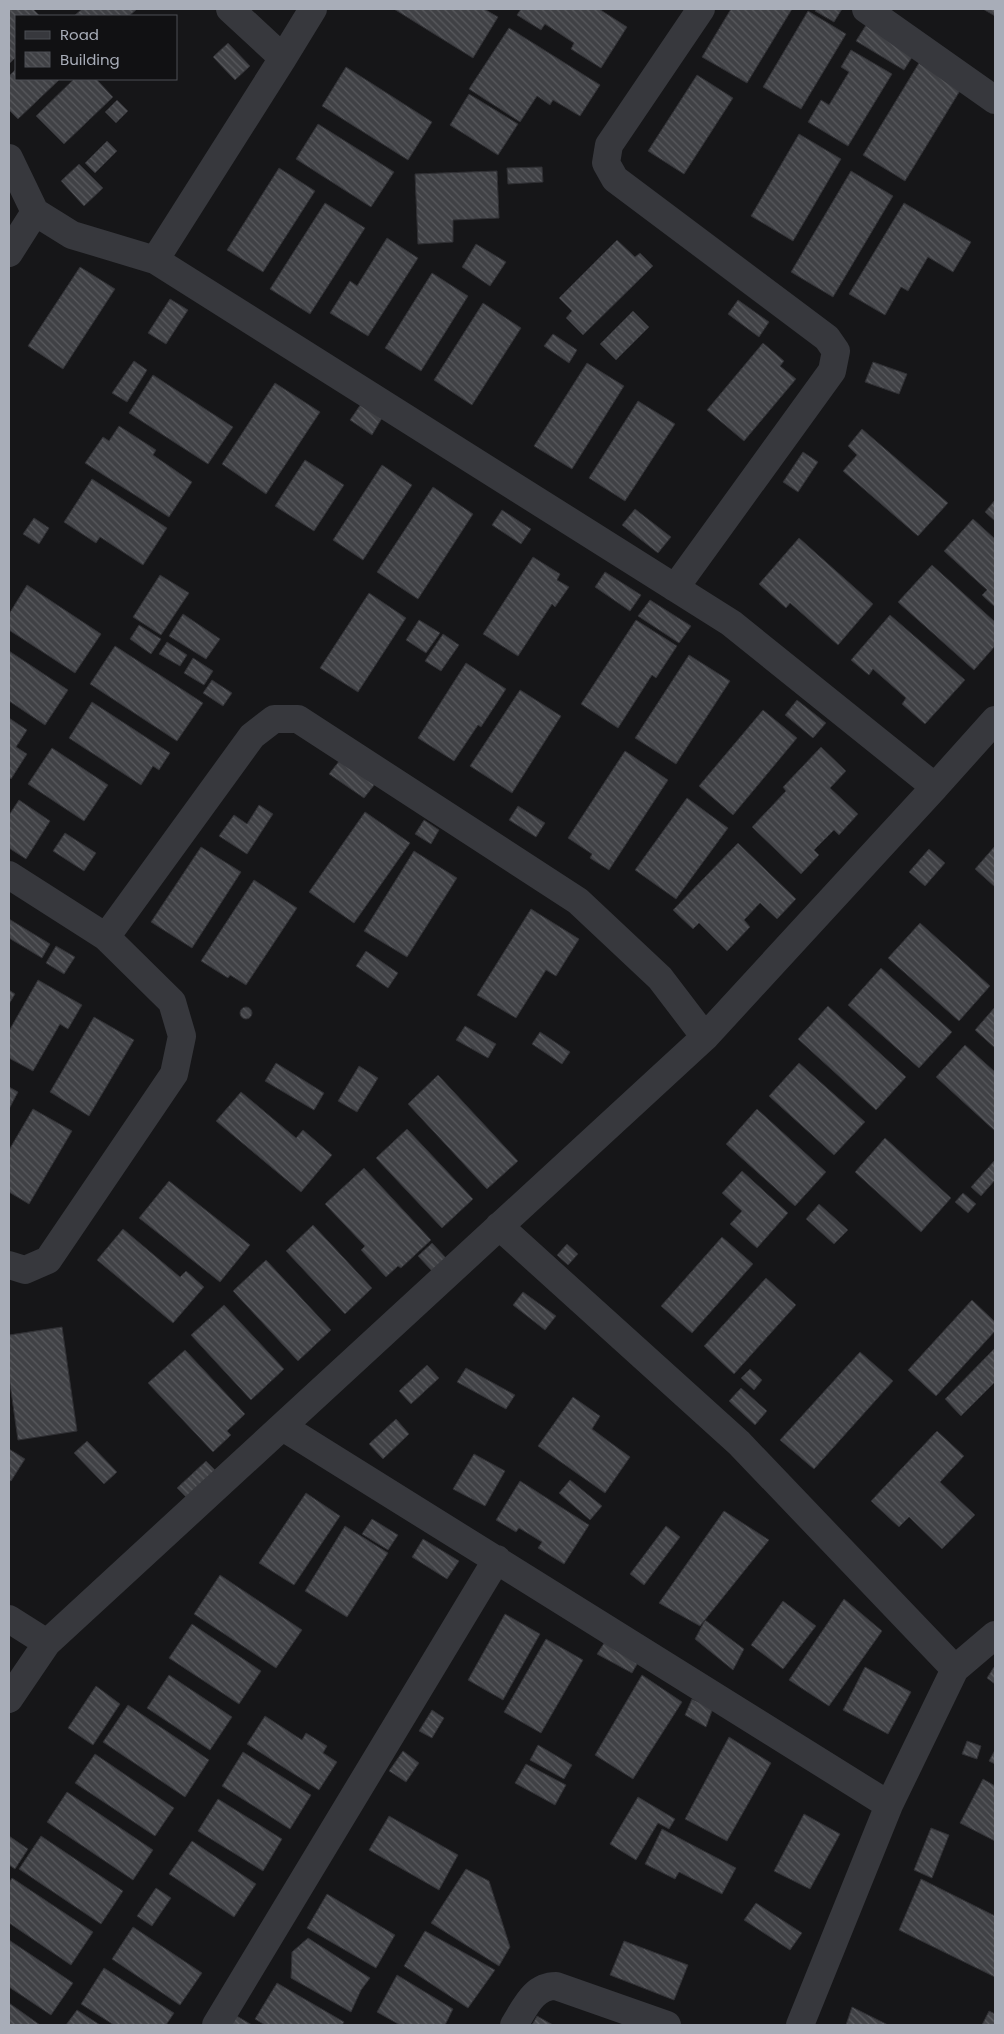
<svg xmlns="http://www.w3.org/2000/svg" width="1004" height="2034" font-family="Poppins,sans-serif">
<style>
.building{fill:url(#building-back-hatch);stroke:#303034}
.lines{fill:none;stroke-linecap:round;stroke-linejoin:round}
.minor{stroke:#37383d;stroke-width:28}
</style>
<defs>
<pattern id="building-back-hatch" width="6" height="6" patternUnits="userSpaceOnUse" patternTransform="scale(1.25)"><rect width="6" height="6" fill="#404145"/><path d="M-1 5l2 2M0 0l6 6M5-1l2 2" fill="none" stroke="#595a5e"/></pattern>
</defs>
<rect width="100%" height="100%" fill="#161618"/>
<path class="building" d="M 9,9 L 33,9 L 40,16 L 16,16 L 16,57 L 9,64 Z
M 82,9 L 137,9 L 129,16 L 74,16 Z
M 394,9 L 484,9 L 498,17 L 473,58 Z
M 521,9 L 599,9 L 627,27 L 601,68 L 571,49 L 574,43 L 545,24 L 541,30 L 517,15 Z
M 731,9 L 792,9 L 747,83 L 702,57 Z
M 816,9 L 842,9 L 834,22 L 815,11 Z
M 983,9 L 995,9 L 995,16 Z
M 808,11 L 846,34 L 801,109 L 763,87 Z
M 868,22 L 916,51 L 904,70 L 856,41 Z
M 509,28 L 600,85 L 580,116 L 553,100 L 550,105 L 537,96 L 520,122 L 469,89 Z
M 228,43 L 250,66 L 235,80 L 213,57 Z
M 851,50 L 892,74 L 848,146 L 808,122 L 821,100 L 829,105 L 849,72 L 841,67 Z
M 919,63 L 961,89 L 905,181 L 863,155 Z
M 346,67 L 432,122 L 408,160 L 322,106 Z
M 16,69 L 16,79 L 60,79 L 18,119 L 9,110 L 9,76 Z
M 697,75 L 733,98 L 684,174 L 648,151 Z
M 74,79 L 96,79 L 113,97 L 64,144 L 36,116 Z
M 469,94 L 518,124 L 498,155 L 450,125 Z
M 117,100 L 128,111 L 116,123 L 105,112 Z
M 318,124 L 394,172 L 371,207 L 296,159 Z
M 799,134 L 841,159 L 793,241 L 751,216 Z
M 107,141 L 117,151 L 95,173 L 85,163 Z
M 79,164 L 103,188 L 84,206 L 61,181 Z
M 542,167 L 543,182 L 508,184 L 507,168 Z
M 279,168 L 315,191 L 263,272 L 227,250 Z
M 497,171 L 499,218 L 453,220 L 453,242 L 418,244 L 415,174 Z
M 851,171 L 893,196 L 833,297 L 791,272 Z
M 325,203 L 365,228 L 310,314 L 270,289 Z
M 904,203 L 971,242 L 953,272 L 928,257 L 908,291 L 901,287 L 885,315 L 849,294 Z
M 387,238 L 418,258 L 368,336 L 330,313 L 350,281 L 357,286 Z
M 617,240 L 635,257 L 640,253 L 653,266 L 583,335 L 566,318 L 572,311 L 559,298 Z
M 476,244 L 506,262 L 490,286 L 462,267 Z
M 80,267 L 115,289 L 63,369 L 28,346 Z
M 432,273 L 468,296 L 421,371 L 385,348 Z
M 170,299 L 188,310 L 166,344 L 148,333 Z
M 738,300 L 769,322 L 759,337 L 728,314 Z
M 483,303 L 521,328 L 472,405 L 434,380 Z
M 633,311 L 649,327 L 616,360 L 600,344 Z
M 553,334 L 577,350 L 569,363 L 544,346 Z
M 763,343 L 784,361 L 780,366 L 796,379 L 744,441 L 707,410 Z
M 134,361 L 147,370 L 127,402 L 112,393 Z
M 873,362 L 907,374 L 899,394 L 865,382 Z
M 587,363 L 624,386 L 572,469 L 534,446 Z
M 153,375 L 233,427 L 208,464 L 129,413 Z
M 275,383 L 320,412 L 266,494 L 222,464 Z
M 638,401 L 675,424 L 625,501 L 589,478 Z
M 361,404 L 382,418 L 372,435 L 350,420 Z
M 119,426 L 156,450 L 153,455 L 192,482 L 169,517 L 85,463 L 103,437 L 109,441 Z
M 862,429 L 948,503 L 918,536 L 843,471 L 857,455 L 848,446 Z
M 803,452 L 818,462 L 798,492 L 783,482 Z
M 305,460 L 344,485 L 314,531 L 275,506 Z
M 382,465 L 412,485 L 363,560 L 333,540 Z
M 92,479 L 167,528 L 143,565 L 100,537 L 96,543 L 64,522 Z
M 433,487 L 473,514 L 418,599 L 377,572 Z
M 995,500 L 995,521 L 985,512 Z
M 635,509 L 671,537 L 658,553 L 622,525 Z
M 502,510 L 531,529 L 521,544 L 492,525 Z
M 34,518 L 49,528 L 39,544 L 23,534 Z
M 973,519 L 995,539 L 995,607 L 982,595 L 987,590 L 944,551 Z
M 799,538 L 873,604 L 838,645 L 790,603 L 786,608 L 759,584 Z
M 533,557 L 560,574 L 557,580 L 569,587 L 555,607 L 552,604 L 518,656 L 483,634 Z
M 932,565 L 995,622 L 995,646 L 974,670 L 898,602 Z
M 605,572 L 641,595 L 630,611 L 595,587 Z
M 160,575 L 189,593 L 161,635 L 133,617 Z
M 27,585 L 101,634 L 75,673 L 9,630 L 9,614 Z
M 369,593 L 406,618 L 358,692 L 320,668 Z
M 650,600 L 691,626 L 679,643 L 638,616 Z
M 183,614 L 220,639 L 206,659 L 169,636 Z
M 890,615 L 965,680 L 925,724 L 902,704 L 906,698 L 873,669 L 869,675 L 851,660 Z
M 419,620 L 440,633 L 426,653 L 406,640 Z
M 636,620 L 677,646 L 656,678 L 652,675 L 618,728 L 581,704 Z
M 139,625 L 161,639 L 151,654 L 130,639 Z
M 443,634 L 459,645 L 441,671 L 425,661 Z
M 167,642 L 187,655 L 180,666 L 159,654 Z
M 115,646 L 203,703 L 177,741 L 90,684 Z
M 9,651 L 68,690 L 45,725 L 9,701 Z
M 689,655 L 730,681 L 676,764 L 635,738 Z
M 193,658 L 213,671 L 204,685 L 184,673 Z
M 466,663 L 506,689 L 481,727 L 478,725 L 454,761 L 418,738 Z
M 212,680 L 232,693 L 223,706 L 203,693 Z
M 520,690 L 561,716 L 512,793 L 470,766 Z
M 797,700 L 826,723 L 813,738 L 785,715 Z
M 92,702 L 170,753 L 159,770 L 153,766 L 141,785 L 69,738 Z
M 763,710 L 797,738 L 733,815 L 699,786 Z
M 9,718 L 27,730 L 16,747 L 27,754 L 11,779 L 9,777 Z
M 821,747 L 846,771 L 830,788 L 858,814 L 839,835 L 834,830 L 814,850 L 819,855 L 801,874 L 752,827 L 786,791 L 783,787 Z
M 52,748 L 108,785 L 84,821 L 28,784 Z
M 625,751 L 668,780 L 609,870 L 590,858 L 592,854 L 568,838 Z
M 340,760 L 375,784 L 364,798 L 329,774 Z
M 687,798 L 728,828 L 676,899 L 635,870 Z
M 19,800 L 50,821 L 26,859 L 9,848 L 9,815 Z
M 259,805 L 273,814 L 247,854 L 219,836 L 234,815 L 247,824 Z
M 518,806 L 545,823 L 536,837 L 509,820 Z
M 365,812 L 410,843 L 354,923 L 309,892 Z
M 424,820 L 439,830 L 431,844 L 415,834 Z
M 65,833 L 96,853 L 84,871 L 53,851 Z
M 738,843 L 796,899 L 777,919 L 760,903 L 744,920 L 750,927 L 727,951 L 699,923 L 693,929 L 673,910 Z
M 995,846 L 995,887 L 975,869 Z
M 201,847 L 241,872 L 192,948 L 151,922 Z
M 929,849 L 945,863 L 925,886 L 909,872 Z
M 414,851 L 457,878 L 407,957 L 364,931 Z
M 254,880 L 297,908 L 246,985 L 230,975 L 228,978 L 201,961 Z
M 531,909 L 579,939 L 556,976 L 546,970 L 516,1018 L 477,995 Z
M 9,919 L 50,944 L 42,958 L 9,938 Z
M 920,923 L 990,986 L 959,1021 L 888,958 Z
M 56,946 L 75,957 L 64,974 L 46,963 Z
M 366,951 L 398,973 L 388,988 L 356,966 Z
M 881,968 L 952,1032 L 919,1068 L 848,1005 Z
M 38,980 L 82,1005 L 68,1029 L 60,1024 L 33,1071 L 9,1058 L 9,1031 Z
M 9,990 L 15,994 L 9,1004 Z
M 828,1006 L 906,1077 L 876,1110 L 798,1039 Z
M240 1013a6 6 0 1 1 12 0a6 6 0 1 1-12 0Z
M 995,1007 L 995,1048 L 975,1030 Z
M 94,1017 L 134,1040 L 89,1116 L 50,1092 Z
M 465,1026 L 496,1044 L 488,1058 L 456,1040 Z
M 540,1032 L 570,1052 L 562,1064 L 532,1044 Z
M 965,1045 L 995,1072 L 995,1131 L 936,1077 Z
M 276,1063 L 324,1093 L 314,1110 L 265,1081 Z
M 799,1063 L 865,1122 L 834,1155 L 769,1096 Z
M 359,1066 L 378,1078 L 357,1112 L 338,1101 Z
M 438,1075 L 518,1161 L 487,1189 L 408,1104 Z
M 9,1087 L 18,1092 L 9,1109 Z
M 241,1092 L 296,1138 L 303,1130 L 332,1155 L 301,1192 L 216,1121 Z
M 33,1109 L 72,1131 L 29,1204 L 9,1192 L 9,1150 Z
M 757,1109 L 826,1172 L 795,1206 L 726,1144 Z
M 407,1129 L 473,1199 L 442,1228 L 376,1158 Z
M 885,1138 L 951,1198 L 921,1232 L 855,1172 Z
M 995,1160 L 995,1180 L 981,1196 L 971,1187 Z
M 364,1168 L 431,1240 L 401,1268 L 398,1266 L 386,1277 L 361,1250 L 365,1246 L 325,1204 Z
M 742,1171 L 788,1213 L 757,1248 L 730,1224 L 742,1211 L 722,1193 Z
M 169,1181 L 250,1245 L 220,1282 L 139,1218 Z
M 963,1193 L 976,1204 L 968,1213 L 955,1202 Z
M 819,1204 L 848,1230 L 834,1244 L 806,1219 Z
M 313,1225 L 372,1288 L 345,1314 L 286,1251 Z
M 123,1229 L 180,1277 L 186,1271 L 204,1287 L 173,1323 L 97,1260 Z
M 722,1237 L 753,1264 L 692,1333 L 661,1306 Z
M 432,1243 L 446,1258 L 432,1271 L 418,1256 Z
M 567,1244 L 578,1254 L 568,1265 L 557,1255 Z
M 266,1260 L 331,1330 L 298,1361 L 233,1291 Z
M 766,1278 L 796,1305 L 734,1374 L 704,1346 Z
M 523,1292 L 556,1316 L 545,1330 L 513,1305 Z
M 972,1300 L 995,1322 L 995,1331 L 936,1396 L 908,1370 Z
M 224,1305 L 284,1369 L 251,1400 L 191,1335 Z
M 62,1327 L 77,1431 L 18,1440 L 9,1377 L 9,1335 Z
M 995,1348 L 995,1382 L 961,1416 L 945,1399 Z
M 185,1350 L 245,1414 L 227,1431 L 231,1435 L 213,1452 L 148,1383 Z
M 860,1352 L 893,1381 L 814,1469 L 780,1440 Z
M 427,1365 L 439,1378 L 411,1404 L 399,1391 Z
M 466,1368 L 515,1395 L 506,1409 L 457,1382 Z
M 750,1369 L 762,1380 L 754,1390 L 741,1378 Z
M 741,1388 L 767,1411 L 755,1425 L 729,1401 Z
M 573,1397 L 600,1416 L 592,1429 L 630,1457 L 605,1493 L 538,1446 Z
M 396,1419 L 409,1434 L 383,1459 L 369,1444 Z
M 937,1431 L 964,1456 L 940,1482 L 975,1515 L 942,1549 L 909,1517 L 899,1527 L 871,1501 Z
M 87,1441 L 117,1472 L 104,1484 L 74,1453 Z
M 9,1449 L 25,1459 L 11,1481 L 9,1480 Z
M 474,1454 L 505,1471 L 485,1506 L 453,1489 Z
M 206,1461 L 219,1474 L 190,1501 L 177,1488 Z
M 570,1480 L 602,1506 L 590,1520 L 559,1493 Z
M 520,1481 L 589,1525 L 564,1564 L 538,1548 L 542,1542 L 519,1528 L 516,1532 L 496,1520 Z
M 306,1493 L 340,1516 L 294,1585 L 259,1563 Z
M 724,1511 L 769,1540 L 700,1626 L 659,1603 Z
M 372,1519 L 398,1535 L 388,1550 L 362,1534 Z
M 345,1526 L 388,1553 L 347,1617 L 305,1591 Z
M 666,1526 L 680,1537 L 644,1585 L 630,1574 Z
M 423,1539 L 459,1561 L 447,1579 L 412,1557 Z
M 220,1575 L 302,1630 L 276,1668 L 194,1614 Z
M 844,1599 L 882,1631 L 829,1706 L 789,1680 Z
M 783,1601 L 816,1626 L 783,1669 L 751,1645 Z
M 505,1614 L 540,1634 L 503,1700 L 468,1680 Z
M 705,1620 L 744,1649 L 733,1670 L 695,1639 Z
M 192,1624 L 261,1671 L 239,1704 L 169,1658 Z
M 546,1639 L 583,1660 L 541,1733 L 504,1712 Z
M 606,1640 L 640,1659 L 632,1673 L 597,1654 Z
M 865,1667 L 911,1692 L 888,1734 L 843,1710 Z
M 994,1667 L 995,1667 L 995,1684 L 987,1678 Z
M 169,1675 L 232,1717 L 210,1750 L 147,1708 Z
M 642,1675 L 682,1702 L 633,1779 L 595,1755 Z
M 96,1686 L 120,1704 L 93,1745 L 68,1728 Z
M 692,1699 L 713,1708 L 706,1727 L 685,1715 Z
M 128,1705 L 209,1760 L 185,1797 L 103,1742 Z
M 432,1710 L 444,1718 L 432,1738 L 419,1731 Z
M 265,1716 L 302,1740 L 306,1733 L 327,1746 L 323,1753 L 337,1762 L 319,1790 L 247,1744 Z
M 729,1737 L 771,1763 L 727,1841 L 685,1819 Z
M 967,1741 L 981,1746 L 977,1759 L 962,1754 Z
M 538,1745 L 572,1765 L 564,1779 L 530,1760 Z
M 995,1750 L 995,1764 L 989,1761 Z
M 403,1751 L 419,1763 L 406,1782 L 389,1771 Z
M 243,1752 L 311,1795 L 290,1829 L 222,1786 Z
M 95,1754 L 174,1808 L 155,1836 L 75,1783 Z
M 526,1764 L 566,1785 L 555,1805 L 515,1783 Z
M 983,1779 L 995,1786 L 995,1841 L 960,1823 Z
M 67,1792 L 153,1850 L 133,1880 L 47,1822 Z
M 638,1797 L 675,1819 L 669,1829 L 658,1823 L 636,1860 L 610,1844 Z
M 218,1799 L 282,1839 L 263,1871 L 198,1831 Z
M 804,1814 L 840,1834 L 810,1889 L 774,1871 Z
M 389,1816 L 458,1855 L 439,1890 L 369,1850 Z
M 931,1828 L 949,1835 L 932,1878 L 914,1870 Z
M 662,1829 L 736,1868 L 722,1894 L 679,1872 L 675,1879 L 645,1864 Z
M 9,1836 L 28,1849 L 15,1869 L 9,1865 Z
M 41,1836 L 123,1891 L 101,1924 L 19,1869 Z
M 192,1841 L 256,1884 L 234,1917 L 169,1874 Z
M 466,1869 L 489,1881 L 510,1947 L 499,1966 L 431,1923 Z
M 12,1878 L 93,1932 L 71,1965 L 9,1923 L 9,1883 Z
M 921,1879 L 995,1916 L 995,1977 L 899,1930 Z
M 156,1888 L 171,1898 L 152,1926 L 137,1916 Z
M 327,1894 L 395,1935 L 376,1968 L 307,1928 Z
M 756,1903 L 802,1933 L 790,1950 L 744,1920 Z
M 133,1927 L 202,1973 L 180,2005 L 112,1959 Z
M 425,1931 L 495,1970 L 468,2008 L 404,1966 Z
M 308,1938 L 370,1978 L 361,1990 L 351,2012 L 291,1978 L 292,1952 Z
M 9,1940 L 73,1983 L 51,2015 L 9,1987 Z
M 624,1941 L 688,1965 L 674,2000 L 610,1975 Z
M 104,1968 L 174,2013 L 166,2025 L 114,2025 L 81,2004 Z
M 397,1975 L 453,2009 L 445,2025 L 400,2025 L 377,2012 Z
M 277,1983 L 344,2022 L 342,2025 L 265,2025 L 255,2019 Z
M 9,2003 L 40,2025 L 9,2025 Z
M 852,2007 L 888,2025 L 846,2025 Z
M 77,2010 L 100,2025 L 66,2025 Z
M 989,2011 L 995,2014 L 995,2025 L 982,2025 Z
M 235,2015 L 252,2025 L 229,2025 Z
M 537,2016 L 553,2025 L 532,2025 Z"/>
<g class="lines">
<path class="minor" d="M 230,9 L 283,58 L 313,9
M 866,9 L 995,100
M 9,158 L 35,212 L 72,235 L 155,260 L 731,623 L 935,787 L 705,1037 L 47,1643 L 9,1699
M 9,253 L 35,212
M 155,260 L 283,58
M 675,588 L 832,371 L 836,351 L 827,338 L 615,179 L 606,163 L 609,145 L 701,9
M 935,787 L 995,720
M 9,875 L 106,937 L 172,1002 L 182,1036 L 174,1074 L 48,1260 L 25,1270 L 9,1265
M 106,937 L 252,736 L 274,719 L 298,719 L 578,901 L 660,978 L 705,1037
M 499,1226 L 739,1443 L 955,1669 L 889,1805 L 800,2025
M 283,1427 L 889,1805
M 9,1619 L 47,1643
M 955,1669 L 995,1635
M 216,2025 L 497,1559
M 514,2025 C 525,2008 533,1986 556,1986 L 667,2025"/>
</g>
<rect width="1004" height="2034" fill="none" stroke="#a8adb8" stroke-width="20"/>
<rect x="15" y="15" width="162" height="65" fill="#111113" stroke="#4d4f55"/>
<rect x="25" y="31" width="25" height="8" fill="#37383d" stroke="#4d4f55"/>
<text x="60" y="40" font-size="15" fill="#a8adb8">Road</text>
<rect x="25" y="52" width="25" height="15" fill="url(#building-back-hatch)" stroke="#4d4f55"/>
<text x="60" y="65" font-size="15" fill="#a8adb8">Building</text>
</svg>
